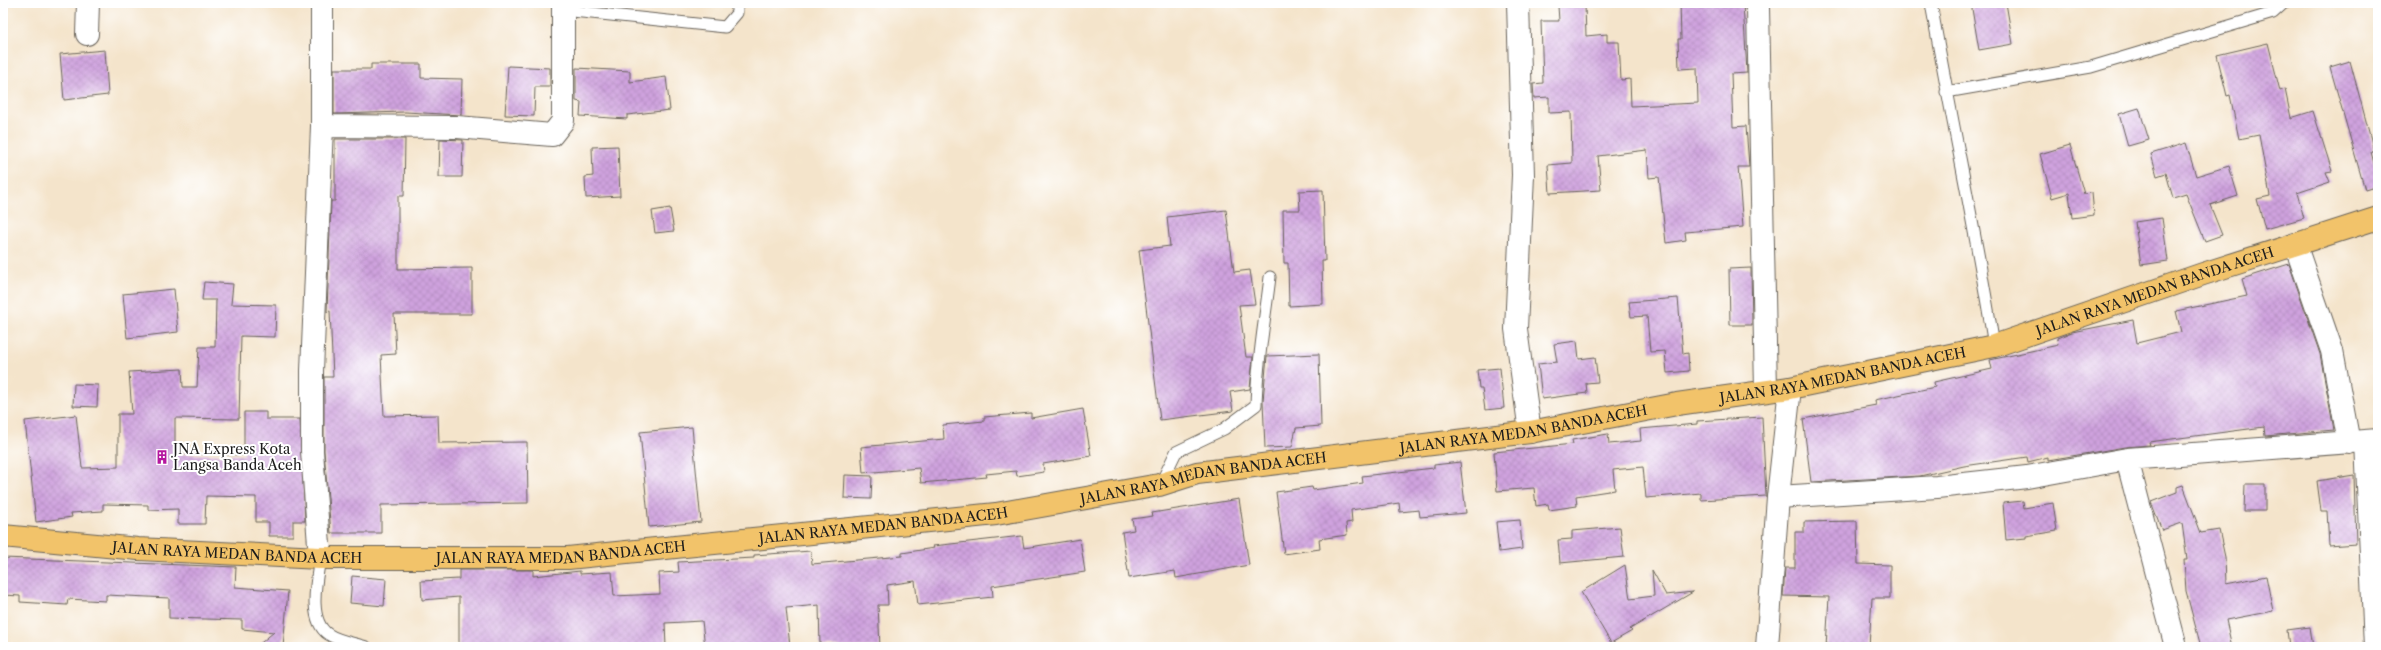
<svg xmlns="http://www.w3.org/2000/svg" width="2381" height="650" font-family="'Libre Caslon Text',serif">
<style>
.building{fill:url(#building-cross-hatch)}
.lines{fill:none;stroke-linecap:round;stroke-linejoin:round}
.service-casing{stroke:#686259;stroke-width:13}
.minor-casing{stroke:#686259;stroke-width:24}
.tertiary-casing{stroke:#686259;stroke-width:24}
.trunk-casing{stroke:#686259;stroke-width:24}
.service{stroke:#fff;stroke-width:11}
.minor{stroke:#fff;stroke-width:22}
.tertiary{stroke:#fff;stroke-width:22}
.trunk{stroke:#f2c36a;stroke-width:22}
.labels{text-anchor:middle;dominant-baseline:central;stroke-width:4;stroke-linejoin:round;paint-order:stroke}
.street-label{font-size:14px;fill:#1c1c1c;stroke:#fff}
.poi-label{font-size:14px;fill:#1c1c1c;stroke:#fff;text-anchor:start}
</style>
<defs>
<pattern id="building-cross-hatch" width="8" height="8" patternUnits="userSpaceOnUse"><rect width="8" height="8" fill="#cfa2de"/><path d="M0 0l8 8M0 8l8-8" fill="none" stroke="#b18bbe"/></pattern>
</defs>
<rect width="100%" height="100%" fill="#fff"/>
<filter id="ink" filterUnits="userSpaceOnUse"><feTurbulence type="fractalNoise" baseFrequency=".025" numOctaves="2"/><feDisplacementMap in="SourceGraphic" scale="8" xChannelSelector="R" yChannelSelector="G"/><feConvolveMatrix kernelMatrix="1 2 1 2 8 2 1 2 1" color-interpolation-filters="sRGB"/></filter>
<filter id="wash" filterUnits="userSpaceOnUse"><feTurbulence type="fractalNoise" baseFrequency=".012" numOctaves="4" result="noise"/><feDisplacementMap in="SourceGraphic" scale="16" xChannelSelector="R" yChannelSelector="G"/><feGaussianBlur stdDeviation="0.9" result="paint"/><feColorMatrix in="noise" values="0 0 0 0 0 0 0 0 0 0 0 0 0 0 0 0 0 1.4 0 .05"/><feComposite in="paint" operator="in"/></filter>
<g filter="url(#wash)">
<rect width="100%" height="100%" fill="#f4e4cb"/>
<g id="blocks">
<path class="building" d="M 1680,3 L 1743,3 L 1747,73 L 1731,74 L 1733,127 L 1746,126 L 1749,167 L 1738,167 L 1743,227 L 1685,232 L 1686,240 L 1666,243 L 1659,177 L 1649,178 L 1647,150 L 1598,156 L 1601,190 L 1550,193 L 1548,165 L 1572,163 L 1571,112 L 1549,113 L 1549,97 L 1534,98 L 1533,84 L 1543,83 L 1541,21 L 1559,21 L 1558,6 L 1585,5 L 1586,36 L 1607,34 L 1607,42 L 1619,42 L 1621,80 L 1630,79 L 1631,106 L 1698,103 L 1697,68 L 1679,69 L 1678,39 L 1681,39 Z
M 1971,3 L 2006,3 L 2013,44 L 1979,50 Z
M 2268,43 L 2280,91 L 2285,89 L 2291,118 L 2313,111 L 2332,171 L 2326,172 L 2330,182 L 2297,193 L 2304,218 L 2265,229 L 2257,199 L 2270,196 L 2259,135 L 2239,139 L 2230,95 L 2227,96 L 2217,55 Z
M 105,50 L 108,95 L 64,100 L 60,54 Z
M 2350,61 L 2374,151 L 2371,152 L 2378,178 L 2378,186 L 2365,190 L 2330,67 Z
M 371,64 L 421,64 L 421,78 L 462,79 L 461,115 L 405,112 L 334,114 L 334,69 L 371,69 Z
M 508,66 L 550,68 L 550,87 L 535,87 L 534,116 L 505,115 Z
M 576,68 L 630,71 L 630,82 L 666,77 L 670,110 L 627,115 L 627,119 L 580,116 L 581,102 L 576,101 Z
M 2139,108 L 2149,140 L 2128,146 L 2119,114 Z
M 335,139 L 405,139 L 404,196 L 398,196 L 398,269 L 472,268 L 472,314 L 394,314 L 396,354 L 381,355 L 384,416 L 438,415 L 439,443 L 527,442 L 528,503 L 381,505 L 381,533 L 331,533 L 324,451 L 324,377 L 333,377 L 330,311 L 327,312 L 331,201 L 335,201 Z
M 440,139 L 463,140 L 462,177 L 439,177 Z
M 2186,143 L 2196,176 L 2229,166 L 2238,196 L 2210,205 L 2222,235 L 2205,241 L 2186,194 L 2173,198 L 2166,173 L 2157,176 L 2151,154 Z
M 2070,145 L 2084,194 L 2092,193 L 2094,215 L 2072,218 L 2069,193 L 2052,198 L 2040,154 Z
M 618,146 L 620,196 L 586,198 L 585,177 L 593,176 L 592,147 Z
M 1323,190 L 1325,261 L 1322,261 L 1323,304 L 1289,306 L 1288,263 L 1284,263 L 1283,210 L 1300,210 L 1299,191 Z
M 670,208 L 674,231 L 655,233 L 652,211 Z
M 1226,210 L 1234,272 L 1250,270 L 1255,304 L 1239,305 L 1246,357 L 1253,357 L 1250,389 L 1230,392 L 1233,411 L 1160,420 L 1139,250 L 1170,246 L 1167,217 Z
M 2162,218 L 2168,261 L 2141,265 L 2135,222 Z
M 2289,264 L 2320,354 L 2334,430 L 2265,436 L 2264,427 L 2149,442 L 2150,445 L 2125,447 L 2048,460 L 2048,457 L 2028,462 L 2027,457 L 1964,466 L 1920,476 L 1811,482 L 1803,419 L 1876,405 L 1875,400 L 1935,387 L 1934,382 L 1992,369 L 1990,360 L 2058,345 L 2057,338 L 2072,332 L 2133,320 L 2137,343 L 2181,332 L 2176,311 L 2247,296 L 2242,279 Z
M 1751,268 L 1752,325 L 1730,325 L 1729,269 Z
M 204,282 L 233,284 L 231,304 L 276,305 L 275,337 L 241,336 L 239,419 L 175,418 L 175,454 L 244,455 L 244,412 L 266,412 L 266,419 L 300,419 L 305,521 L 293,521 L 293,536 L 269,536 L 269,522 L 256,522 L 256,497 L 206,496 L 205,524 L 178,524 L 178,509 L 148,510 L 148,505 L 103,504 L 103,511 L 71,513 L 72,517 L 36,522 L 25,421 L 76,415 L 82,468 L 118,467 L 118,414 L 132,414 L 129,372 L 182,369 L 183,387 L 197,387 L 199,347 L 215,347 L 216,300 L 202,300 Z
M 174,289 L 178,332 L 127,338 L 123,294 Z
M 1678,298 L 1683,354 L 1688,353 L 1689,371 L 1667,373 L 1665,351 L 1650,352 L 1647,316 L 1631,317 L 1629,302 Z
M 1577,341 L 1579,359 L 1595,357 L 1598,382 L 1586,383 L 1587,393 L 1542,399 L 1538,364 L 1557,362 L 1554,344 Z
M 1319,354 L 1321,426 L 1296,428 L 1292,447 L 1265,448 L 1263,401 L 1267,356 Z
M 1500,368 L 1504,408 L 1485,410 L 1482,388 L 1479,388 L 1477,370 Z
M 74,384 L 98,385 L 97,407 L 73,406 Z
M 1083,409 L 1091,456 L 1043,464 L 1044,472 L 1017,476 L 1016,471 L 986,474 L 987,477 L 921,483 L 919,468 L 863,473 L 861,447 L 944,439 L 943,425 L 984,421 L 984,417 L 1031,413 L 1031,418 Z
M 1762,417 L 1766,496 L 1701,500 L 1701,493 L 1646,498 L 1643,467 L 1613,470 L 1615,490 L 1576,496 L 1577,506 L 1549,510 L 1548,504 L 1536,506 L 1534,488 L 1497,491 L 1494,452 L 1573,444 L 1572,440 L 1608,434 L 1609,444 L 1641,441 L 1640,429 L 1697,424 L 1697,421 Z
M 692,427 L 701,522 L 649,527 L 640,432 Z
M 1460,462 L 1466,513 L 1420,517 L 1419,510 L 1400,512 L 1399,503 L 1351,510 L 1352,522 L 1346,523 L 1347,535 L 1319,539 L 1320,549 L 1284,554 L 1276,492 L 1312,487 L 1313,490 L 1363,483 L 1362,476 L 1434,468 L 1434,465 Z
M 845,475 L 872,476 L 871,499 L 844,498 Z
M 2354,475 L 2356,544 L 2329,546 L 2327,511 L 2321,511 L 2317,481 Z
M 2245,484 L 2265,484 L 2265,511 L 2244,511 Z
M 2183,485 L 2201,533 L 2219,530 L 2225,557 L 2226,584 L 2266,576 L 2273,611 L 2226,620 L 2232,647 L 2201,647 L 2186,591 L 2184,560 L 2187,560 L 2182,523 L 2162,530 L 2151,502 L 2177,492 L 2177,487 Z
M 1239,499 L 1249,565 L 1176,578 L 1175,571 L 1129,578 L 1122,532 L 1134,530 L 1132,519 L 1153,516 L 1152,513 Z
M 2023,501 L 2024,508 L 2053,503 L 2057,531 L 2026,536 L 2026,538 L 2006,540 L 2003,503 Z
M 1520,520 L 1522,549 L 1499,552 L 1496,522 Z
M 1857,521 L 1858,564 L 1890,565 L 1890,598 L 1872,598 L 1869,647 L 1826,647 L 1829,597 L 1783,596 L 1785,568 L 1795,568 L 1795,532 L 1804,532 L 1804,522 Z
M 1620,527 L 1624,557 L 1560,563 L 1558,540 L 1572,539 L 1572,531 Z
M 1022,536 L 1024,548 L 1080,539 L 1085,572 L 992,586 L 993,597 L 918,605 L 915,581 L 887,585 L 888,605 L 878,605 L 880,647 L 820,647 L 819,605 L 786,608 L 790,647 L 705,647 L 702,621 L 665,623 L 666,647 L 459,647 L 459,597 L 422,600 L 421,581 L 459,579 L 459,570 L 533,570 L 533,576 L 580,571 L 580,574 L 612,572 L 614,596 L 660,594 L 659,573 L 679,572 L 678,562 L 754,558 L 754,555 L 811,551 L 812,564 L 902,556 L 902,553 L 934,548 L 933,546 Z
M 3,558 L 236,567 L 235,587 L 288,591 L 283,647 L 256,647 L 274,632 L 242,629 L 242,620 L 169,618 L 169,598 L 106,595 L 106,601 L 68,599 L 67,605 L 20,602 L 20,596 L 3,595 Z
M 1625,565 L 1630,599 L 1654,596 L 1652,570 L 1666,595 L 1693,592 L 1630,629 L 1632,631 L 1611,643 L 1581,592 Z
M 352,576 L 386,579 L 384,606 L 350,603 Z
M 2310,627 L 2313,647 L 2289,647 L 2287,630 Z"/>
</g>
</g>
<g filter="url(#ink)">
<use href="#blocks" fill-opacity="0" stroke="#686259" stroke-width="1"/>
<g class="lines">
<defs>
<path id="service" d="M 1931,3 C 1951,118 1976,231 1994,346
M 563,10 L 725,27 L 737,13 L 737,3
M 1946,92 L 2091,67 L 2273,13 L 2284,3
M 1160,485 L 1176,452 L 1224,429 L 1256,405 C 1257,362 1265,320 1270,277
M 320,558 C 317,579 307,619 328,634 C 338,641 354,643 366,647"/>
<path id="minor" d="M 1518,3 L 1523,175 L 1516,329 L 1530,432
M 1755,3 L 1758,8 L 1766,390
M 87,34 L 88,3
M 322,126 L 457,127 L 552,135 L 563,121 L 563,3
M 2295,244 L 2332,351 L 2349,443
M 2366,441 L 2375,647
M 2127,459 L 2176,647
M 1778,497 L 1937,487 L 2027,477 L 2127,459 L 2378,440
M 320,558 L 312,451 L 312,371 L 322,126 L 322,3"/>
<path id="tertiary" d="M 1767,647 L 1778,497 L 1790,388"/>
<g id="trunk">
<path id="s1" d="M 3,536 L 138,549 L 320,558 L 568,558 L 996,514 L 1159,485 L 1197,473 L 1530,432 L 1677,404 L 1790,388 L 1994,346 L 2203,274 L 2378,218"/>
</g>
</defs>
<use href="#service" class="service-casing"/>
<use href="#minor" class="minor-casing"/>
<use href="#tertiary" class="tertiary-casing"/>
<use href="#trunk" class="trunk-casing"/>
<use href="#service" class="service"/>
<use href="#minor" class="minor"/>
<use href="#tertiary" class="tertiary"/>
<use href="#trunk" class="trunk"/>
</g>
</g>
<defs>
<symbol id="building-bare" viewBox="-9 -9 18 18"><path d="M-4-6H4V6H1V3H-1V6H-4ZM-2.5-4.3h1.7v1.8h-1.7ZM.8-4.3h1.7v1.8H.8ZM-2.5-1h1.7V.8h-1.7ZM.8-1h1.7V.8H.8Z" fill="#b5179e" stroke="#fff" stroke-width="2.5" paint-order="stroke"/></symbol>
</defs>
<g fill-rule="evenodd">
<use href="#building-bare" x="152" y="447" width="20" height="20"/>
</g>
<g class="labels">
<g class="street-label">
<text stroke="none"><textPath href="#s1" startOffset="2179">JALAN RAYA MEDAN BANDA ACEH</textPath></text>
<text stroke="none"><textPath href="#s1" startOffset="1855">JALAN RAYA MEDAN BANDA ACEH</textPath></text>
<text stroke="none"><textPath href="#s1" startOffset="1531">JALAN RAYA MEDAN BANDA ACEH</textPath></text>
<text stroke="none"><textPath href="#s1" startOffset="1207">JALAN RAYA MEDAN BANDA ACEH</textPath></text>
<text stroke="none"><textPath href="#s1" startOffset="883">JALAN RAYA MEDAN BANDA ACEH</textPath></text>
<text stroke="none"><textPath href="#s1" startOffset="559">JALAN RAYA MEDAN BANDA ACEH</textPath></text>
<text stroke="none"><textPath href="#s1" startOffset="235">JALAN RAYA MEDAN BANDA ACEH</textPath></text>
</g>
<g class="poi-label">
<text x="173" y="449">JNA Express Kota<tspan x="173" dy="16">Langsa Banda Aceh</tspan></text>
</g>
</g>
<rect width="2381" height="650" fill="none" stroke="#fff" stroke-width="16"/>
</svg>
